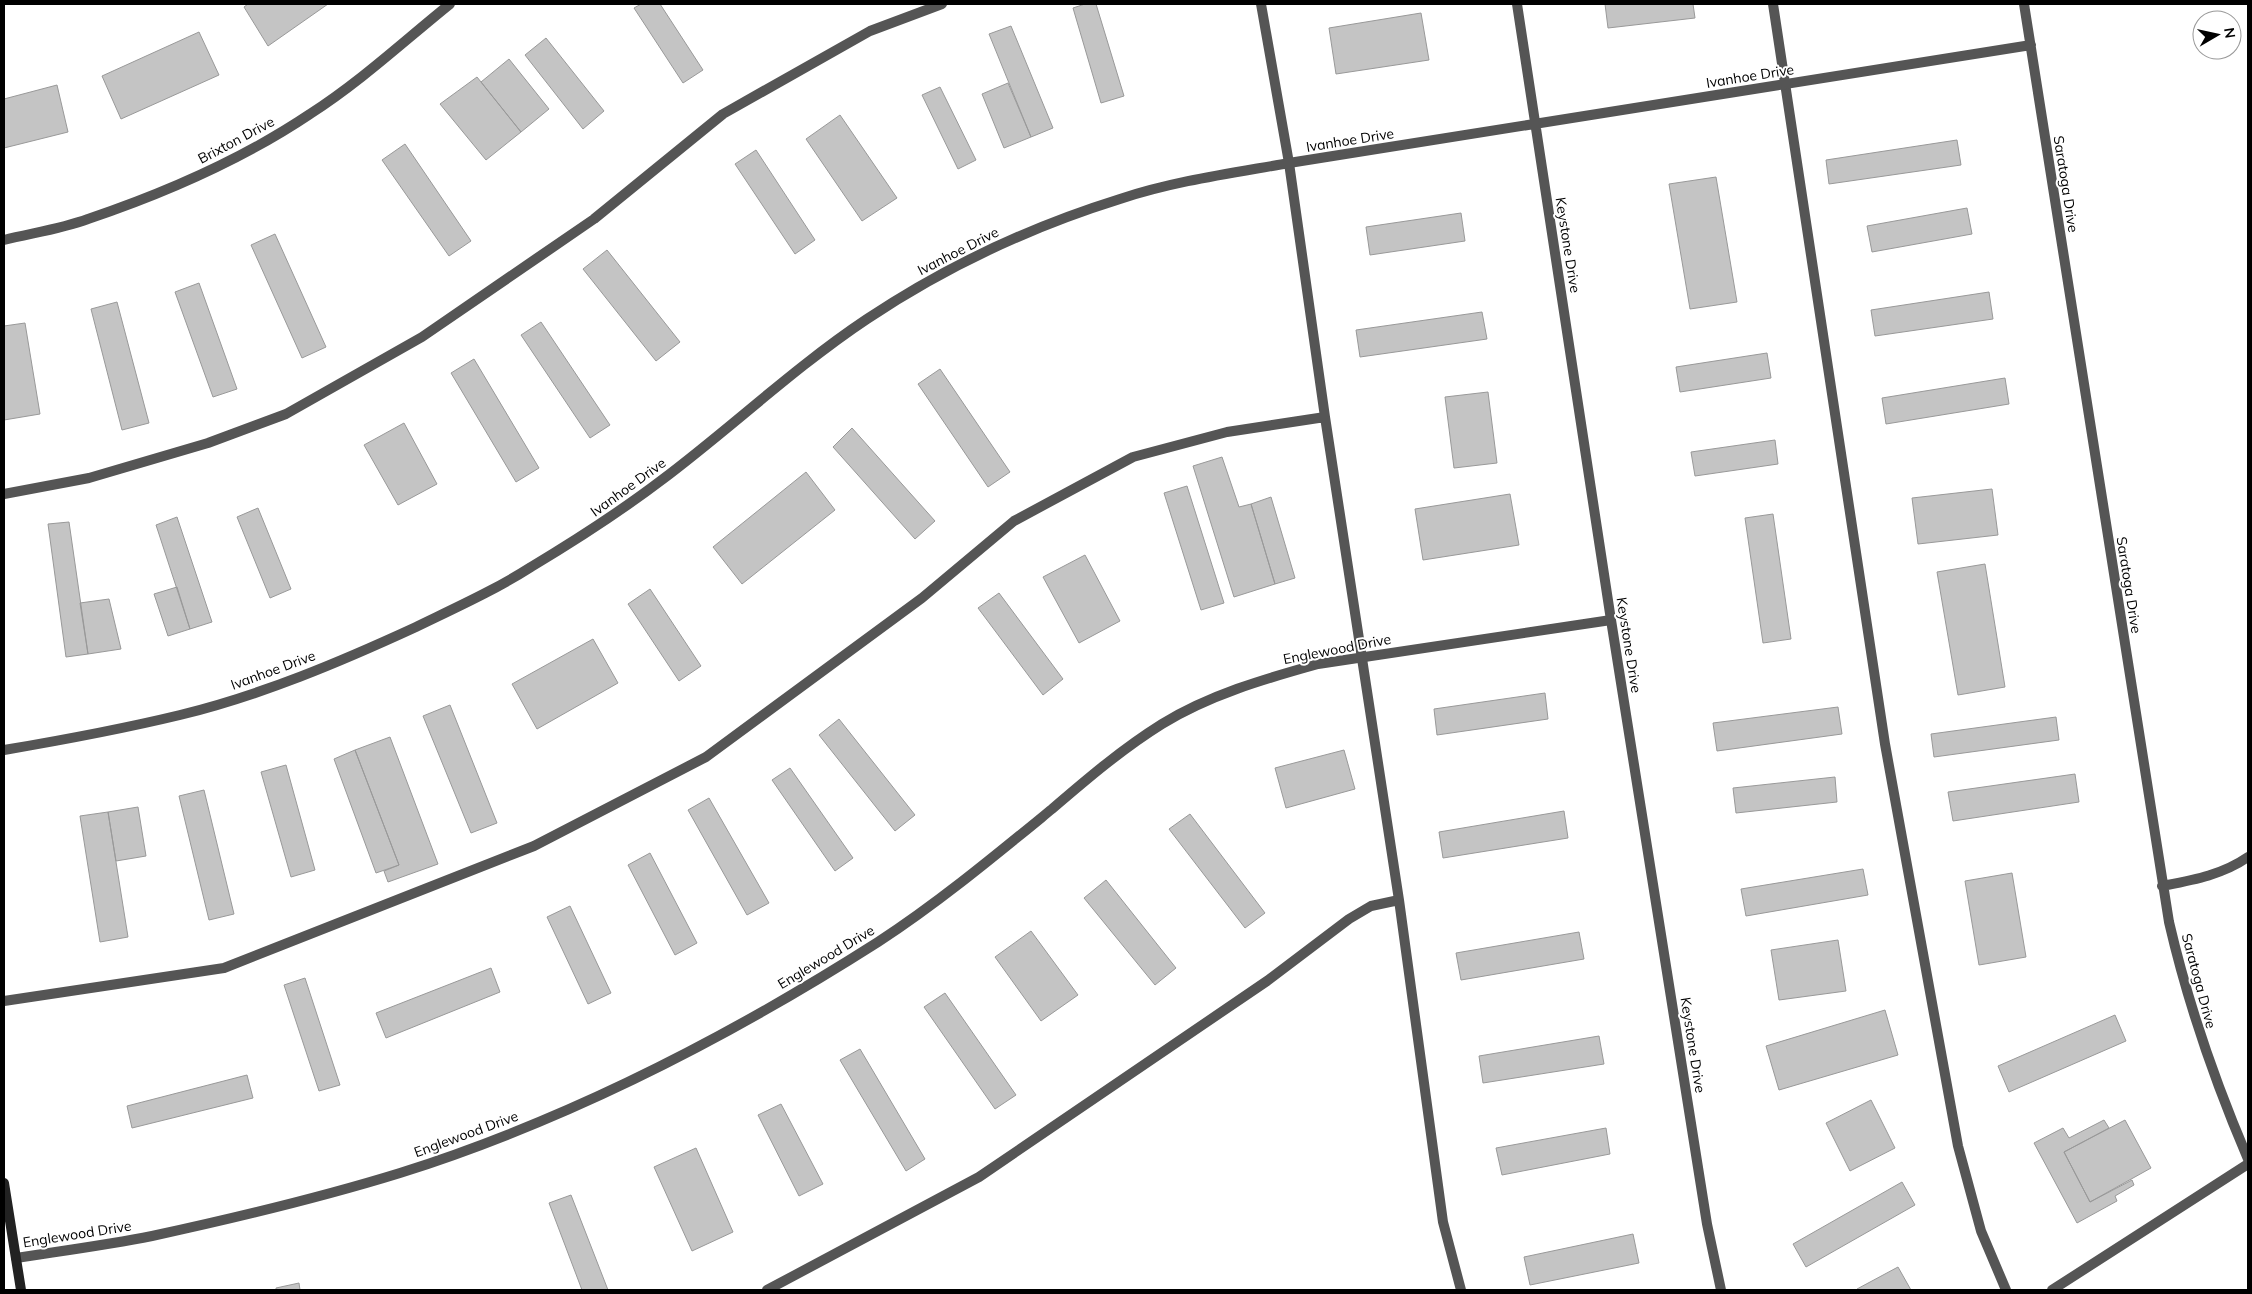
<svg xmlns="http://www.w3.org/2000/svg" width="2252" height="1294" font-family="Mulish,sans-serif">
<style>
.building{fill:#c4c4c4;stroke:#999}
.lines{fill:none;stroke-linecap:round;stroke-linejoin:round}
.lane{stroke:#555;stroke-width:10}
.street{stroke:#555;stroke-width:10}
.secondary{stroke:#222;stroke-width:10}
.labels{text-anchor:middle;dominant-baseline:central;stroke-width:4;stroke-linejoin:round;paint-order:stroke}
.street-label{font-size:14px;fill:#000;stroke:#fff}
</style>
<rect width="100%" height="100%" fill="#fff"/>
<path class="building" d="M 248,4 L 328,4 L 268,46 L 244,7 Z
M 641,4 L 660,4 L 703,70 L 683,83 L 634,8 Z
M 1085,4 L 1096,4 L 1124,96 L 1101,103 L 1073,8 Z
M 1605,4 L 1693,4 L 1695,18 L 1608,28 Z
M 1421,13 L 1429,60 L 1336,74 L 1329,28 Z
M 1011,26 L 1053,128 L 1031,137 L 989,34 Z
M 199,32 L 219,75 L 121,119 L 102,76 Z
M 546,38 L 604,111 L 583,129 L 525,55 Z
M 509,59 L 549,109 L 521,132 L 481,82 Z
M 477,77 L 521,132 L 486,160 L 440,104 Z
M 1008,83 L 1031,137 L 1004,148 L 982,94 Z
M 57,85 L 68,132 L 4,148 L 4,99 Z
M 940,87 L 976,160 L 958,169 L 922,95 Z
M 840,115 L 897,198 L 862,221 L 806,139 Z
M 1957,140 L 1961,165 L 1829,184 L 1826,160 Z
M 405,144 L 471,241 L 449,256 L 382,160 Z
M 756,150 L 815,240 L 795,254 L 735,164 Z
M 1716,177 L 1737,302 L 1690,309 L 1669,184 Z
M 1967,208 L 1972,234 L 1872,252 L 1867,226 Z
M 1461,213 L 1465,241 L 1370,255 L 1366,227 Z
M 275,234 L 326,347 L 302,358 L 251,245 Z
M 607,250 L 680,342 L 656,361 L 583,269 Z
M 199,283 L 237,389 L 213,397 L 175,292 Z
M 1989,292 L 1993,319 L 1875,336 L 1871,310 Z
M 117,302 L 149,423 L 122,430 L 91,309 Z
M 1482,312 L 1487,339 L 1360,357 L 1356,330 Z
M 541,322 L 610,425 L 590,438 L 521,335 Z
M 25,323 L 40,414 L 4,420 L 4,326 Z
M 1767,353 L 1771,378 L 1680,392 L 1676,367 Z
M 474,359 L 539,468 L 516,482 L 451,373 Z
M 940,369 L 1010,472 L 988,487 L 918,384 Z
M 2005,378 L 2009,404 L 1886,424 L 1882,398 Z
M 1488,392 L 1497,463 L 1454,468 L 1445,397 Z
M 404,423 L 437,484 L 398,505 L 364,445 Z
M 852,428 L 935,521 L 915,539 L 833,447 Z
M 1775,440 L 1778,464 L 1695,476 L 1691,452 Z
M 1222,457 L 1239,507 L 1251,504 L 1275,584 L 1234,597 L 1193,466 Z
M 806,472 L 835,510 L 742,584 L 713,547 Z
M 1187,486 L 1224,603 L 1201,610 L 1164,493 Z
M 1992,489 L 1998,535 L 1918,544 L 1912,498 Z
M 1510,494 L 1519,545 L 1423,560 L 1415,509 Z
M 1271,497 L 1295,578 L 1275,584 L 1251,504 Z
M 258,508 L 291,589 L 270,598 L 237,517 Z
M 1773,514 L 1791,639 L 1763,643 L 1745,518 Z
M 177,517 L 212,622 L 190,629 L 156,525 Z
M 69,522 L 88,654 L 66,657 L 48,524 Z
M 1085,555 L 1120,621 L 1079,643 L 1043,577 Z
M 1985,564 L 2005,687 L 1958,695 L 1937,572 Z
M 177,587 L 190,629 L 168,636 L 154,594 Z
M 650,589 L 701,666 L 679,681 L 628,604 Z
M 999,593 L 1063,679 L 1043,695 L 978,608 Z
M 109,599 L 121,649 L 88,654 L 80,603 Z
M 593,639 L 618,683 L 537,729 L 512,684 Z
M 1545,693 L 1548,719 L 1437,735 L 1434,709 Z
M 450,705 L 497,823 L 471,833 L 423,716 Z
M 1838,707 L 1842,734 L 1717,751 L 1713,723 Z
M 2056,717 L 2059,740 L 1934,757 L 1931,734 Z
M 839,719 L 915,815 L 895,831 L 819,735 Z
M 390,737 L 438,864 L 388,882 L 384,871 L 399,865 L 355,750 Z
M 355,750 L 399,865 L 376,873 L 334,759 Z
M 1344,750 L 1355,789 L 1286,808 L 1275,768 Z
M 286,765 L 315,870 L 291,877 L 261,772 Z
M 790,768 L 853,858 L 835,871 L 772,780 Z
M 2075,774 L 2079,802 L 1953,821 L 1948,792 Z
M 1835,777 L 1837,802 L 1736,813 L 1733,788 Z
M 204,790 L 234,914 L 209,920 L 179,796 Z
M 709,798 L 769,903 L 747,915 L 688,810 Z
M 138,807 L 146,856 L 116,861 L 108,812 Z
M 1564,811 L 1568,838 L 1443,858 L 1439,832 Z
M 108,812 L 128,937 L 100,942 L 80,816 Z
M 1190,814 L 1265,913 L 1245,928 L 1169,829 Z
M 650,853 L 697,943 L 675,955 L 628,865 Z
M 1863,869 L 1868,895 L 1746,916 L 1741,889 Z
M 2012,873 L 2026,957 L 1979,965 L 1965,881 Z
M 1106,880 L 1176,968 L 1155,985 L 1084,898 Z
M 570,906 L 611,993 L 588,1004 L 547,917 Z
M 1031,931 L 1078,995 L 1041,1021 L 995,957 Z
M 1579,932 L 1584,959 L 1461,980 L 1456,953 Z
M 1838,940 L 1846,991 L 1779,1000 L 1771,950 Z
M 491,968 L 500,992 L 386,1038 L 376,1013 Z
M 305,978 L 340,1085 L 319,1091 L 284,985 Z
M 945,993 L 1016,1095 L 995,1109 L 924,1007 Z
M 1885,1010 L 1898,1055 L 1779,1090 L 1766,1046 Z
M 2115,1015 L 2126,1041 L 2009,1092 L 1998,1066 Z
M 1599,1036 L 1604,1064 L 1483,1083 L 1479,1056 Z
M 860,1049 L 925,1159 L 906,1171 L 840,1060 Z
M 247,1075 L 253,1098 L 132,1128 L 127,1106 Z
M 1871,1100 L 1895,1148 L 1850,1171 L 1826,1123 Z
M 781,1104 L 823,1184 L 799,1196 L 758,1115 Z
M 2104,1120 L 2109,1128 L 2064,1152 L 2090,1202 L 2132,1180 L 2134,1185 L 2115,1196 L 2117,1201 L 2077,1223 L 2034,1143 L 2063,1128 L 2069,1138 Z
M 2125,1120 L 2151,1168 L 2090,1202 L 2064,1152 Z
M 1606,1128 L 1610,1154 L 1502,1175 L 1496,1148 Z
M 696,1148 L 733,1232 L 692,1251 L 654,1167 Z
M 1902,1182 L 1915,1205 L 1806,1267 L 1793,1244 Z
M 571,1195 L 608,1290 L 582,1290 L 549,1203 Z
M 1633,1234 L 1639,1263 L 1530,1285 L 1524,1257 Z
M 1898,1267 L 1911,1290 L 1857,1290 L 1857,1289 Z
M 299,1283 L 300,1290 L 276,1290 L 276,1288 Z"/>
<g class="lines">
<path class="lane" d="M 1261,4 L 1289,163 L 1325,417 L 1399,900 L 1443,1222 L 1461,1290
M 1773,4 L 1885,744 L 1958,1146 L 1981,1231 L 2006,1290
M 4,494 L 89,478 L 208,443 L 286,414 L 422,337 L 594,219 L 723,114 L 870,31 L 942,4
M 4,1001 L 224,968 L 534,846 L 706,757 L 922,598 L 1014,521 L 1133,457 L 1227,432 L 1325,417
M 767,1290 L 979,1177 L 1267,981 L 1349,919 L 1371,906 L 1399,900
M 2052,1290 L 2248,1164"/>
<path class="street" d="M 1517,4 L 1611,620 L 1707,1224 L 1721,1290
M 2024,4 L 2169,922 C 2188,1004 2215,1082 2248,1159
M 4,240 C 32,233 61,229 88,219 C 165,193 243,159 310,114 C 360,82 404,41 450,4
M 4,750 C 63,740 122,729 180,715 C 262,695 340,662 416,627 C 455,608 495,590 531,567 C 576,540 621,511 663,479 C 732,427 795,367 867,319 C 945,267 1030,227 1120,199 C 1174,181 1233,173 1289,163 L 2031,45
M 2162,886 C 2193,880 2222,875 2248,857
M 16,1258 C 61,1251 107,1245 152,1236 C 235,1218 319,1198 400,1173 C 568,1120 729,1037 878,942 C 938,903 997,854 1052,809 C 1087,779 1122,749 1162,724 C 1209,695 1264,679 1318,664 L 1611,620"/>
<path class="secondary" d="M 4,1183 L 21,1290"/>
</g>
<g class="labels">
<g class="street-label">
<text transform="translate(1750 76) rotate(-9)">Ivanhoe Drive</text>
<text transform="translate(236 140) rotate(-28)">Brixton Drive</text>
<text transform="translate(1350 140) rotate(-9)">Ivanhoe Drive</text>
<text transform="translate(2066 184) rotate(81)">Saratoga Drive</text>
<text transform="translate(1568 245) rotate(81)">Keystone Drive</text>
<text transform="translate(958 251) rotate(-27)">Ivanhoe Drive</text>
<text transform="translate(628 487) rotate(-36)">Ivanhoe Drive</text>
<text transform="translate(2129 585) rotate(81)">Saratoga Drive</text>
<text transform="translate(1629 645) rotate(81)">Keystone Drive</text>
<text transform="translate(1337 649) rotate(-11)">Englewood Drive</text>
<text transform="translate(273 670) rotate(-20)">Ivanhoe Drive</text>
<text transform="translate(826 957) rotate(-31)">Englewood Drive</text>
<text transform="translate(2199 981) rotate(75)">Saratoga Drive</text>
<text transform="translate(1693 1045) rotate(81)">Keystone Drive</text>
<text transform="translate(466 1134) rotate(-20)">Englewood Drive</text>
<text transform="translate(77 1234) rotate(-9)">Englewood Drive</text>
</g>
</g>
<rect width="2252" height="1294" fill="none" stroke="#000000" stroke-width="10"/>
<g transform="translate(2217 35) rotate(81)"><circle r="24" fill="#ffffff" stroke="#999999"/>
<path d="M0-4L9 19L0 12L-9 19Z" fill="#000000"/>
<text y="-8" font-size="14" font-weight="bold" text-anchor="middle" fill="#000000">N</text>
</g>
</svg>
